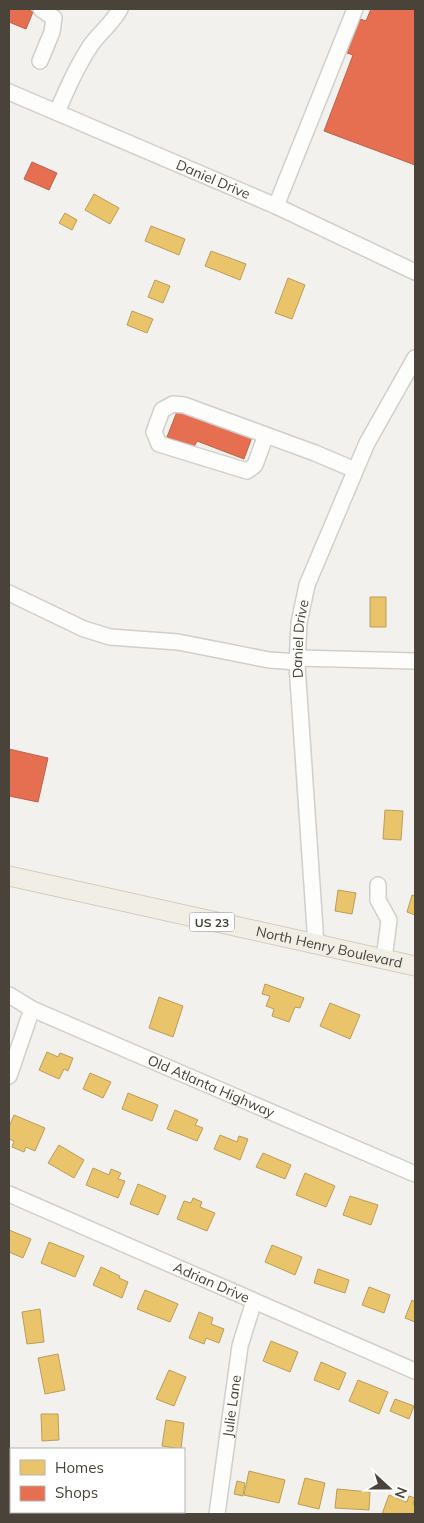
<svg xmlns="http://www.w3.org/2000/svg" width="424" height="1523" font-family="Mulish,sans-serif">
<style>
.homes{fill:#e9c46a;stroke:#b99d5b}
.shops{fill:#e76f51;stroke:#b8624a}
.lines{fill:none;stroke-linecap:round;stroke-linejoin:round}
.minor-casing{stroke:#d1cfcb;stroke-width:18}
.major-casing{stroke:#d4cdbc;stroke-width:21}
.minor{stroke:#fdfdfc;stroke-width:15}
.major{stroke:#f1eee6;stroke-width:19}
.labels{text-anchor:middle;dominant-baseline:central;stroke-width:5;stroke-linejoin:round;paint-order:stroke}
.shield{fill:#fff;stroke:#807b74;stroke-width:1}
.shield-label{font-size:12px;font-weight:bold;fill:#494339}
.street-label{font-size:14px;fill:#494339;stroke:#fff}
</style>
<rect width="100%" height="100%" fill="#f3f1ed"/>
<path class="homes" d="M 94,194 L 119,208 L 110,224 L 85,210 Z
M 65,213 L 77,220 L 72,230 L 59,223 Z
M 151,226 L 185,239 L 179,255 L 145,241 Z
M 211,251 L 246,264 L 240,280 L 205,266 Z
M 288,278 L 305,285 L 292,319 L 275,313 Z
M 155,280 L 170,286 L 163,303 L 148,297 Z
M 132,311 L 153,319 L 147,333 L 127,325 Z
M 370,597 L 386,597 L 386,627 L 370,627 Z
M 385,810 L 403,811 L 401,840 L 383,839 Z
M 338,890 L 356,893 L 352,914 L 335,911 Z
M 412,895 L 415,896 L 415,915 L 407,912 Z
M 265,984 L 304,998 L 300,1008 L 295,1007 L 289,1022 L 272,1016 L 274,1009 L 266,1006 L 270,996 L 262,994 Z
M 159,997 L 183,1006 L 173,1037 L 149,1028 Z
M 330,1003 L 360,1015 L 350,1039 L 320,1026 Z
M 47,1052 L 58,1057 L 60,1053 L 73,1058 L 68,1071 L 64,1069 L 59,1079 L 39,1070 Z
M 90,1073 L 111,1082 L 103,1098 L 83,1089 Z
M 128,1093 L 158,1105 L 152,1121 L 122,1109 Z
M 175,1110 L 198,1120 L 195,1125 L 203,1128 L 197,1141 L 167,1129 Z
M 14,1115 L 45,1128 L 35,1151 L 26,1147 L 24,1152 L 12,1147 L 14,1141 L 9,1139 L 9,1127 Z
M 220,1135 L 237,1142 L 239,1136 L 248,1139 L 240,1160 L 214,1149 Z
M 59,1145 L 84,1160 L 74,1178 L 48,1163 Z
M 263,1153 L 291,1165 L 285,1179 L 256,1167 Z
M 93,1168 L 109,1175 L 111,1169 L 121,1173 L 118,1179 L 125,1181 L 118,1198 L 86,1185 Z
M 305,1173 L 335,1186 L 326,1207 L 296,1195 Z
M 138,1184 L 166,1196 L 158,1215 L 130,1204 Z
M 350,1196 L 378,1205 L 371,1225 L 343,1215 Z
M 193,1198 L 202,1202 L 200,1207 L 215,1213 L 207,1231 L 177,1219 L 184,1201 L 191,1203 Z
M 9,1230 L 31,1239 L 23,1258 L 9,1252 Z
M 49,1242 L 84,1256 L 75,1277 L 41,1263 Z
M 272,1245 L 302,1257 L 295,1275 L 265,1262 Z
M 101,1267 L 120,1276 L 119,1278 L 128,1282 L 122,1298 L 93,1285 Z
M 318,1269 L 349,1280 L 345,1293 L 314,1283 Z
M 369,1287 L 390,1295 L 384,1313 L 362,1305 Z
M 145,1290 L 178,1304 L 170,1322 L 137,1309 Z
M 412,1300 L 415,1302 L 415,1322 L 405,1318 Z
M 40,1309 L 44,1342 L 27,1344 L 22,1312 Z
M 199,1312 L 213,1318 L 211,1324 L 224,1329 L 219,1343 L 206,1338 L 204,1344 L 189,1338 Z
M 271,1341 L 298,1352 L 290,1372 L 263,1361 Z
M 58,1354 L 65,1390 L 45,1394 L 38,1358 Z
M 321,1362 L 346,1373 L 339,1390 L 314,1380 Z
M 169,1370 L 186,1377 L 174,1406 L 156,1399 Z
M 358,1380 L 388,1392 L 379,1414 L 349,1401 Z
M 395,1399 L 414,1406 L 409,1419 L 390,1411 Z
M 41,1414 L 58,1414 L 59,1440 L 42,1441 Z
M 166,1420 L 184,1423 L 181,1449 L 162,1446 Z
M 249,1471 L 285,1480 L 279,1503 L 244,1495 Z
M 305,1478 L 325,1483 L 319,1509 L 298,1504 Z
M 237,1481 L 245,1483 L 243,1496 L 234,1494 Z
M 337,1489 L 370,1492 L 369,1510 L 335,1508 Z
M 389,1495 L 407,1502 L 409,1496 L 415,1498 L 413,1504 L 415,1505 L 415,1514 L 382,1514 Z
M 46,1512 L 64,1512 L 63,1514 L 45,1514 Z"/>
<path class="shops" d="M 9,9 L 27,9 L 33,12 L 26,29 L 9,22 Z
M 371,9 L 415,9 L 415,165 L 324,131 L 353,55 L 347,53 L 360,19 L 366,21 Z
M 32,162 L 57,173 L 49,190 L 24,179 Z
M 178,409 L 252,437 L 244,459 L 197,441 L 194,447 L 167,437 Z
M 9,749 L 48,758 L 38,802 L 9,796 Z"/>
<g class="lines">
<defs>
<g id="minor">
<path d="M 40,61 L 52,32 L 54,18 L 41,9"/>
<path id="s1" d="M 9,92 L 276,206 L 415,272"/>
<path d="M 57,112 C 67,89 77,66 91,45 C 100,32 113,23 120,9"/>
<path d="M 276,206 L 355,9"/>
<path d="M 266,435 L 255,465 L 247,471 L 159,444 L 154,432 L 162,410 L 173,404 L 184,405 L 315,453 L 355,470"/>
<path d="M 9,593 L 84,629 L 110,637 L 178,642 L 269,660 L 298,662"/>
<path d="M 298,658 L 415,661"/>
<path d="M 378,885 L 378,900 L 389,920 L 384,959"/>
<path id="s2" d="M 316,944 L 297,665 L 299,623 L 307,585 L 367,443 L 415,358"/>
<path id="s3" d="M 9,995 L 32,1009 L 415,1174"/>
<path d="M 9,1076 L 32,1009"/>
<path id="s4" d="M 9,1194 L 415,1371"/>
<path id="s5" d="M 217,1514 L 240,1346 L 254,1301"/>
</g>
<g id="major">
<path id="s6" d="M 9,876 L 415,966"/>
</g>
</defs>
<use href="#minor" class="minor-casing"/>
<use href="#major" class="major-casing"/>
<use href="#minor" class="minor"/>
<use href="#major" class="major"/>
</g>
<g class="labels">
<rect class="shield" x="189.5" y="912.5" width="45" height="19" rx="4"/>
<g class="shield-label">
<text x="212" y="922">US 23</text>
</g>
<g class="street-label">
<text stroke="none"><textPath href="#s1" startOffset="222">Daniel Drive</textPath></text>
<text stroke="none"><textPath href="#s2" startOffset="306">Daniel Drive</textPath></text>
<text stroke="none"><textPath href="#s6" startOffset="328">North Henry Boulevard</textPath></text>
<text stroke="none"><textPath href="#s3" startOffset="222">Old Atlanta Highway</textPath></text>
<text stroke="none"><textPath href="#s4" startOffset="221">Adrian Drive</textPath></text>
<text stroke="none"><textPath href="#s5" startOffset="109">Julie Lane</textPath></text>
</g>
</g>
<rect width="424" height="1523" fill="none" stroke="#494339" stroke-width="20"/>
<rect x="10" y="1448" width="175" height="65" fill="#ffffff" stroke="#b6b4b0"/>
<rect x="20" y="1460" width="25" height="15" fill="#e9c46a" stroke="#b6b4b0"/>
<text x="55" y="1473" font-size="15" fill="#494339">Homes</text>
<rect x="20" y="1486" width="25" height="15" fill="#e76f51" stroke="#b6b4b0"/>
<text x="55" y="1498" font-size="15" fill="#494339">Shops</text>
<g transform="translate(389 1488) rotate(111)" stroke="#ffffff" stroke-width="4" paint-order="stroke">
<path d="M0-4L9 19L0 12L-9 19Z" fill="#494339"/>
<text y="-8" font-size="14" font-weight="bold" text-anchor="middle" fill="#494339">N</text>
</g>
</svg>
